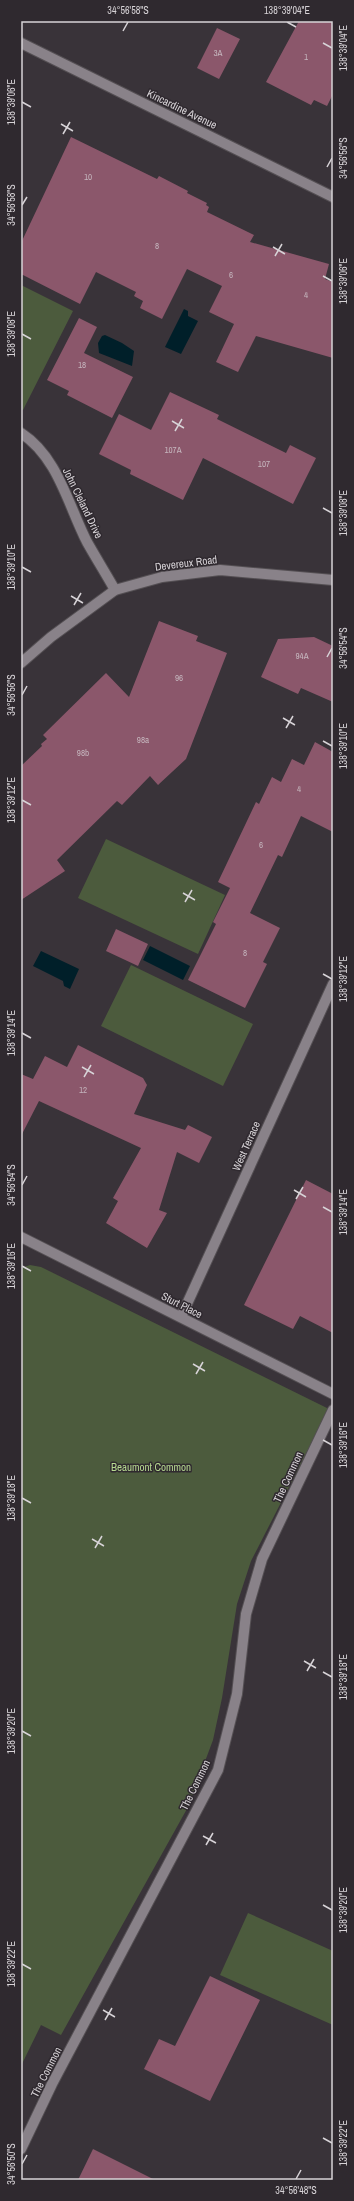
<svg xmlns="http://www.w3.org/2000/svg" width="354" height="2201" font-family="'Archivo Narrow',sans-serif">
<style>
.green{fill:#4c5b3d}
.water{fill:#001f29}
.building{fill:#8b576b}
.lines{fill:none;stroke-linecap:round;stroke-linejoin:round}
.street-casing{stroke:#544f53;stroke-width:12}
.secondary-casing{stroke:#544f53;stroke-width:12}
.street{stroke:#898289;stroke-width:10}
.secondary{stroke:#898289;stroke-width:10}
.ticks{fill:none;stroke:#d7d3d7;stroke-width:1.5}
.labels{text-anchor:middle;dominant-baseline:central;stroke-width:3;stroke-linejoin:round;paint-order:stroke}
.number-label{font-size:9px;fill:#c4b4bc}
.street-label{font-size:11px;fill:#d7d3d7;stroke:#2f292f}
.park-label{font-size:11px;fill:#b7da91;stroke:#2f292f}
.neatline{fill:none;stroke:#d7d3d7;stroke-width:1.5}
.ticks-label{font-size:10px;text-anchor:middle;fill:#d7d3d7}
</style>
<rect width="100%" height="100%" fill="#393339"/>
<path class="green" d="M 21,285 L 73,311 L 23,410 L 21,409 Z
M 106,839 L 225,895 L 198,954 L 78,898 Z
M 131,965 L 253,1024 L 223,1086 L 101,1026 Z
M 30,1265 L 41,1267 L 329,1409 L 251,1561 L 237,1604 L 222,1698 L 213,1740 L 188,1807 L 61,2035 L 41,2025 L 21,2066 L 21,1268 Z
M 248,1913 L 333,1951 L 333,2025 L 220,1975 Z"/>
<path class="water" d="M 184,309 L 188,311 L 188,316 L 198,321 L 181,354 L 165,347 Z
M 105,335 L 122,343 L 134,351 L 132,366 L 99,353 L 98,343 L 102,336 Z
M 150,946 L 190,966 L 183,980 L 143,960 Z
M 41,951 L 79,969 L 70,989 L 64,986 L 63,981 L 33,966 Z"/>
<path class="building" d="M 299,21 L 333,21 L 333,94 L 327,106 L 314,100 L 311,105 L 266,82 Z
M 217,28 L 240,39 L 219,79 L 197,68 Z
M 71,137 L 157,179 L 159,176 L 188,191 L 187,193 L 207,203 L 206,205 L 209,207 L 207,212 L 254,235 L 250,242 L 329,264 L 325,279 L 333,282 L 333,358 L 256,336 L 238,372 L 216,362 L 234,324 L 209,312 L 222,286 L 187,269 L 162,319 L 140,308 L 143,301 L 134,296 L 136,292 L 96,272 L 80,304 L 21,274 L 21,243 Z
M 79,318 L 97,327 L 84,353 L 133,377 L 112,418 L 67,395 L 69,391 L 47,380 Z
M 170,392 L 219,415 L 217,419 L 286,453 L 290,445 L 316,458 L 293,504 L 203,458 L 183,500 L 130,474 L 131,470 L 99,454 L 119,414 L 151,430 Z
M 159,621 L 198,636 L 196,641 L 227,653 L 186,759 L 158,785 L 150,776 L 122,805 L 117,801 L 57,860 L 65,871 L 21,900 L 21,766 L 42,746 L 41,744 L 47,739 L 43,735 L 106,673 L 129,697 Z
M 314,637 L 333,646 L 333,702 L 301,688 L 298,694 L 261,677 L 278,639 Z
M 315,742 L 333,752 L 333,832 L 301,816 L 282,857 L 278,855 L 250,913 L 280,928 L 263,962 L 267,964 L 245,1008 L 188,980 L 216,924 L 213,922 L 230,888 L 218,882 L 256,802 L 259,804 L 272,777 L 281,782 L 292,759 L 304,765 Z
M 116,929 L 148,944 L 138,966 L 106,951 Z
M 78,1045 L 143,1078 L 147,1085 L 134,1114 L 185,1130 L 188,1125 L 212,1137 L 199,1163 L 177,1152 L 159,1210 L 167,1213 L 147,1248 L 106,1223 L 118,1201 L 113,1198 L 141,1148 L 39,1101 L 21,1136 L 21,1074 L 33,1079 L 45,1056 L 67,1067 Z
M 306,1180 L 333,1194 L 333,1333 L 300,1316 L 293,1329 L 244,1305 Z
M 210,1976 L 260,2000 L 210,2101 L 144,2069 L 159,2039 L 175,2046 Z
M 93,2149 L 155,2180 L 78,2180 Z"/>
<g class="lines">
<defs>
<path id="street" d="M 21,43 L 333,197
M 21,433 C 58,457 68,505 87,542 C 96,558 106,574 115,590
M 21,1237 L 333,1394
M 181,1317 L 333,984
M 21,2149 L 52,2084 L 218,1770 L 237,1694 L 246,1614 L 262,1559 L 333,1410"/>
<path id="secondary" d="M 21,663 L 51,637 L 115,590 L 162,577 L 220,570 L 333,580"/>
</defs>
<use href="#street" class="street-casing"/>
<use href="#secondary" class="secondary-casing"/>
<use href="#street" class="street"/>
<use href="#secondary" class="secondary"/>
</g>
<path class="ticks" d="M 287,22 L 296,27M 123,31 L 128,22M 323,43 L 332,48M 22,102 L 31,107M 61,124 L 73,131M 63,134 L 70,122M 327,167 L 332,158M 22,205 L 27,197M 273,247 L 285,254M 275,256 L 282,244M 323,276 L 332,281M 22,334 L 31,339M 172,421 L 184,428M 175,431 L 182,419M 323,508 L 332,513M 22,567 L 31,572M 71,596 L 83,603M 74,605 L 81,593M 327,657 L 332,648M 22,695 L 27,686M 283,718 L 295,725M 286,728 L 293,716M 323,741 L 332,746M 22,800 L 31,805M 183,893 L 195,900M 185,902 L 192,890M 323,974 L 332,979M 22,1033 L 31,1038M 82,1067 L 94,1074M 84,1077 L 91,1065M 22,1185 L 27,1176M 294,1190 L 306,1197M 296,1199 L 303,1187M 323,1207 L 332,1212M 22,1266 L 31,1271M 193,1364 L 205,1371M 196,1374 L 203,1362M 323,1440 L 332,1445M 22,1498 L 31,1503M 92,1539 L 104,1546M 95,1548 L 102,1536M 304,1661 L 316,1668M 307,1671 L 314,1659M 323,1672 L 332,1677M 22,1731 L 31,1736M 203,1836 L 216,1843M 206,1845 L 213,1833M 323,1905 L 332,1910M 22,1964 L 31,1969M 103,2010 L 115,2017M 105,2020 L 112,2008M 323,2138 L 332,2143M 22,2164 L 27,2155M 296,2179 L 301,2170"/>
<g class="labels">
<g class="number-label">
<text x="218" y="53">3A</text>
<text x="306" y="57">1</text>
<text x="88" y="177">10</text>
<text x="157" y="246">8</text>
<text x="231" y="275">6</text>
<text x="306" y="295">4</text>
<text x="82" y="365">18</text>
<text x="173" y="450">107A</text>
<text x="264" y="464">107</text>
<text x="302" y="656">94A</text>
<text x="179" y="678">96</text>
<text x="143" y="740">98a</text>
<text x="83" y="753">98b</text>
<text x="299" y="789">4</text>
<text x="261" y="845">6</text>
<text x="245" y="953">8</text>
<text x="83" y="1090">12</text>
</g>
<g class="street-label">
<text transform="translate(182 109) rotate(26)">Kincardine Avenue</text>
<text transform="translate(83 503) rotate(64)">John Cleland Drive</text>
<text transform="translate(186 563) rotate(-7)">Devereux Road</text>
<text transform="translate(246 1146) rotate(-66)">West Terrace</text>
<text transform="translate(182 1305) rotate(27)">Sturt Place</text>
<text transform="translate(288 1477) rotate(-65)">The Common</text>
<text transform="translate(195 1785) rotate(-64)">The Common</text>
<text transform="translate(46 2072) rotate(-63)">The Common</text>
</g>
<g class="park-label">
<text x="151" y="1467">Beaumont Common</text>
</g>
</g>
<rect width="354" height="2201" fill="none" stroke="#2f292f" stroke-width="44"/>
<rect x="22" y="22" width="310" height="2157" class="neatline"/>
<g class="ticks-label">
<text x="128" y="14">34°56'58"S</text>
<text x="287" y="14">138°39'04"E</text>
<text transform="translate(343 48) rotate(-90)" y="4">138°39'04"E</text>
<text transform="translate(11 102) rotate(-90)" y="4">138°39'06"E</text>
<text transform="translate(343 158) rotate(-90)" y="4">34°56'56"S</text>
<text transform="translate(11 205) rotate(-90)" y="4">34°56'58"S</text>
<text transform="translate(343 281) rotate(-90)" y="4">138°39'06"E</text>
<text transform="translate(11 334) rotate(-90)" y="4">138°39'08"E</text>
<text transform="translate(343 513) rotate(-90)" y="4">138°39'08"E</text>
<text transform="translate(11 567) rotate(-90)" y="4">138°39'10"E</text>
<text transform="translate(343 648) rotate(-90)" y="4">34°56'54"S</text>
<text transform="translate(11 695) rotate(-90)" y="4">34°56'56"S</text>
<text transform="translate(343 746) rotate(-90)" y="4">138°39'10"E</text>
<text transform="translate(11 800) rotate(-90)" y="4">138°39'12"E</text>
<text transform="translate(343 979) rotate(-90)" y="4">138°39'12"E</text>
<text transform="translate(11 1033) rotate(-90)" y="4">138°39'14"E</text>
<text transform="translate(11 1185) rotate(-90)" y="4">34°56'54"S</text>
<text transform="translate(343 1212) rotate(-90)" y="4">138°39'14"E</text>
<text transform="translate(11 1266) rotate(-90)" y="4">138°39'16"E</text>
<text transform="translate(343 1445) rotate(-90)" y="4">138°39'16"E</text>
<text transform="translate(11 1498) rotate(-90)" y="4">138°39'18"E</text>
<text transform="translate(343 1677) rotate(-90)" y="4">138°39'18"E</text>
<text transform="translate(11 1731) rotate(-90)" y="4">138°39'20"E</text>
<text transform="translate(343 1910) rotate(-90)" y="4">138°39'20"E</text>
<text transform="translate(11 1964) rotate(-90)" y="4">138°39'22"E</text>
<text transform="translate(343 2143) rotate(-90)" y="4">138°39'22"E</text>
<text transform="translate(11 2164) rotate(-90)" y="4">34°56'50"S</text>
<text x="296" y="2194">34°56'48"S</text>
</g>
</svg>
